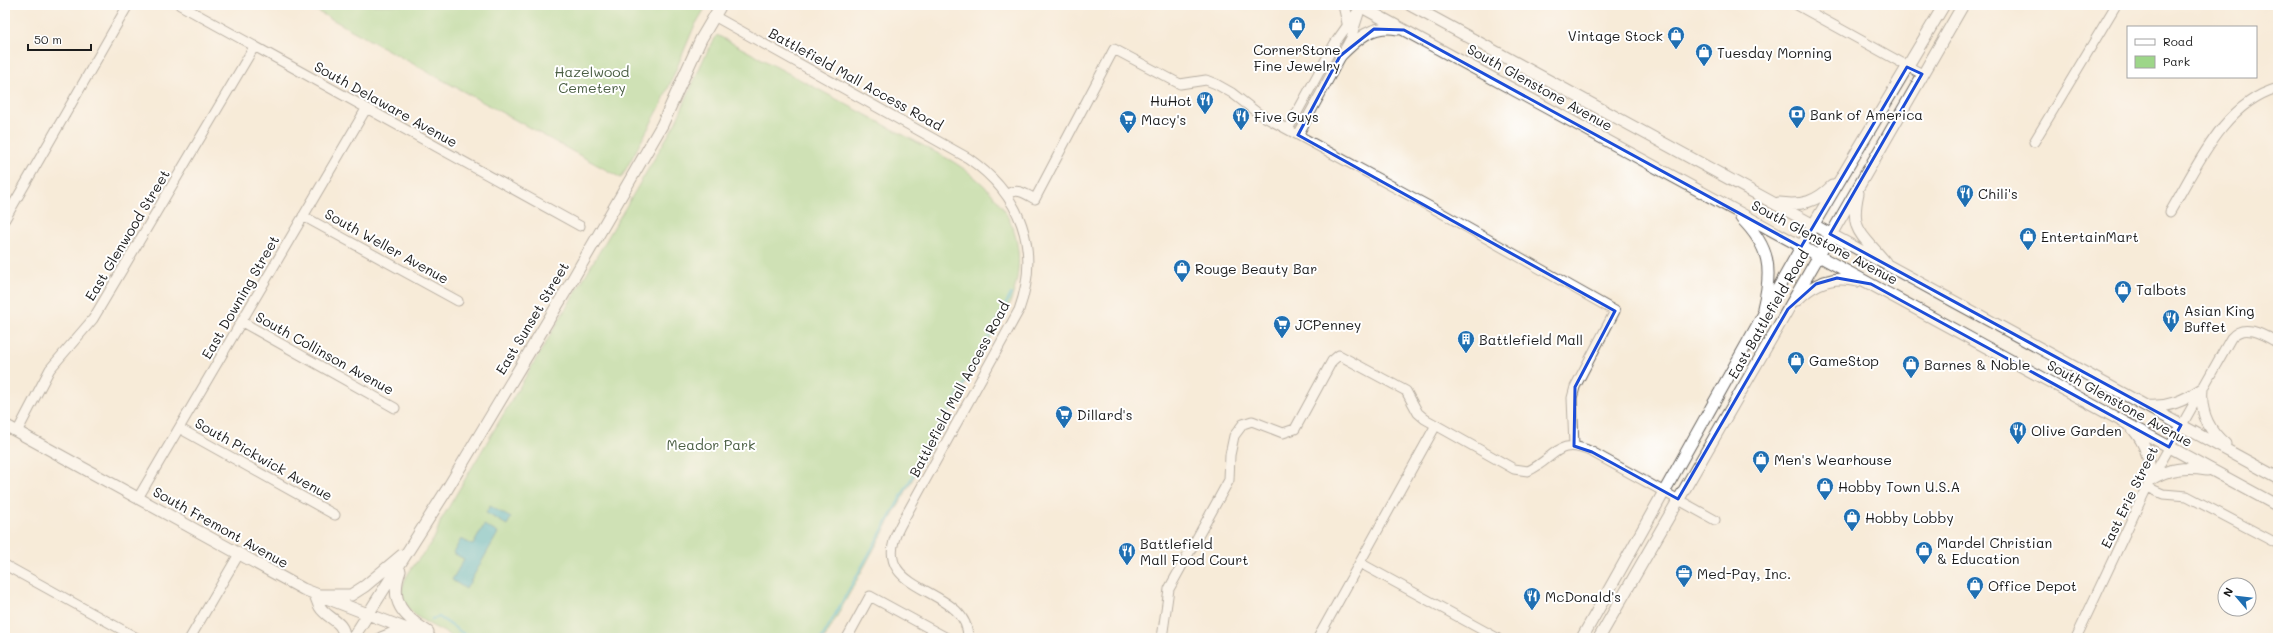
<svg xmlns="http://www.w3.org/2000/svg" width="2283" height="643" font-family="Mali,sans-serif">
<style>
.green{fill:#9dd689;stroke:#5c7952}
.water{fill:#48b5c3;stroke:#326870}
.lines{fill:none;stroke-linecap:round;stroke-linejoin:round}
.stream{stroke:#48b5c3;stroke-width:2.5}
.minor-casing{stroke:#69645e;stroke-width:11}
.major-casing{stroke:#69645e;stroke-width:13}
.minor{stroke:#fff;stroke-width:9}
.major{stroke:#fff;stroke-width:11}
.marked{fill:none;stroke:#1d4ed8;stroke-width:3;stroke-linejoin:round}
.labels{text-anchor:middle;dominant-baseline:central;stroke-width:4;stroke-linejoin:round;paint-order:stroke}
.poi-label{font-size:14px;fill:#1c1c1c;stroke:#fff;text-anchor:start}
.park-label{font-size:14px;fill:#495d42;stroke:#fff}
.street-label{font-size:14px;fill:#1c1c1c;stroke:#fff}
</style>
<rect width="100%" height="100%" fill="#fff"/>
<filter id="ink" filterUnits="userSpaceOnUse"><feTurbulence type="fractalNoise" baseFrequency=".025" numOctaves="2"/><feDisplacementMap in="SourceGraphic" scale="8" xChannelSelector="R" yChannelSelector="G"/><feConvolveMatrix kernelMatrix="1 2 1 2 8 2 1 2 1" color-interpolation-filters="sRGB"/></filter>
<filter id="wash" filterUnits="userSpaceOnUse"><feTurbulence type="fractalNoise" baseFrequency=".012" numOctaves="4" result="noise"/><feDisplacementMap in="SourceGraphic" scale="16" xChannelSelector="R" yChannelSelector="G"/><feGaussianBlur stdDeviation="0.9" result="paint"/><feColorMatrix in="noise" values="0 0 0 0 0 0 0 0 0 0 0 0 0 0 0 0 0 1.4 0 .05"/><feComposite in="paint" operator="in"/></filter>
<g filter="url(#wash)">
<rect width="100%" height="100%" fill="#f7ebd8"/>
<path class="green" d="M 306,5 L 707,5 L 694,27 L 661,105 L 621,178 Z
M 717,35 L 952,161 C 1005,194 1034,241 1010,303 L 825,638 L 454,638 C 441,629 423,623 412,612 C 385,588 421,560 433,540 C 437,534 438,527 441,520 L 676,122 L 704,58 Z"/>
<path class="water" d="M 490,506 L 511,518 L 507,525 L 486,513 Z
M 484,525 L 498,533 L 466,589 L 452,580 L 464,559 L 453,553 L 461,539 L 473,545 Z"/>
<g class="lines">
<path class="stream" d="M 432,619 L 439,617 L 470,638
M 822,638 L 963,386 L 1011,294"/>
</g>
</g>
<g filter="url(#ink)">
<g class="lines">
<defs>
<path id="minor" d="M 180,5 L 580,226
M 1797,5 L 1922,74
M 714,16 L 968,158 C 1021,195 1041,248 1019,310 L 900,526 C 863,596 969,584 968,638
M 1288,129 L 1335,43 L 1362,5
M 1298,135 L 1351,38 L 1360,10
M 2034,142 L 2116,5
M 1007,194 C 1018,188 1024,193 1035,199 L 1114,49 L 1180,84 L 1206,80 L 1216,84 L 1232,93 L 1259,114 L 1438,211 L 1615,311 L 1575,387 L 1572,398 L 1574,446
M 2170,212 C 2197,167 2223,103 2278,88
M 303,216 L 458,301
M 5,219 L 128,5
M 242,322 L 395,408
M 179,428 L 335,515
M 17,432 L 50,369 L 93,319 L 254,47
M 2147,487 L 2163,494 L 2187,496 L 2278,544
M 138,498 L 366,109
M 1360,563 L 1497,638
M 5,565 L 137,638
M 190,638 L 239,554
M 847,638 L 870,596 L 947,638
M 1162,638 L 1169,589 L 1229,480 L 1230,455 L 1234,436 L 1243,424 L 1252,421 L 1283,433 L 1295,429 L 1332,361 L 1339,355 L 1406,391 L 1418,413 L 1425,419 L 1514,469 L 1528,471 C 1555,459 1557,436 1592,452 L 1715,520
M 1318,638 L 1436,425
M 2076,638 L 2147,487 L 2231,338 C 2244,322 2264,335 2278,343"/>
<path id="major" d="M 1344,5 L 1348,23
M 1358,5 L 2278,506
M 1410,5 L 2278,478
M 1340,56 C 1357,39 1372,24 1398,29
M 1858,193 C 1849,233 1863,234 1885,262
M 1779,203 C 1802,206 1816,202 1832,186
M 1741,218 C 1770,247 1773,269 1763,308
M 1797,300 C 1813,283 1834,275 1857,281
M 2202,389 C 2200,411 2207,429 2225,444
M 2147,406 C 2168,408 2185,400 2202,389
M 5,425 L 303,589 L 430,638
M 2133,429 C 2147,445 2150,460 2150,480
M 2150,480 C 2168,468 2186,467 2207,470
M 400,571 C 389,602 403,616 428,632
M 344,638 C 345,621 327,619 320,607 C 318,604 317,599 315,595 L 351,595 L 365,586 L 402,555
M 353,638 L 446,491 L 570,284 L 662,125 L 701,39 L 721,5
M 381,638 L 393,633 L 413,637
M 1582,638 L 1818,217 L 1944,5
M 1599,638 L 1963,5"/>
</defs>
<use href="#minor" class="minor-casing"/>
<use href="#major" class="major-casing"/>
<use href="#minor" class="minor"/>
<use href="#major" class="major"/>
</g>
</g>
<path d="M0 0H2283V643H0ZM 1374,29 L 1404,30 L 1801,247 L 1907,67 L 1922,74 L 1830,234 L 2181,425 L 2169,447 L 1871,284 L 1837,278 L 1816,284 L 1788,309 L 1678,499 L 1592,452 L 1574,446 L 1575,387 L 1615,311 L 1298,135 L 1340,56 Z" fill="#f7ebd8" fill-opacity=".55" fill-rule="evenodd"/>
<path class="marked" d="M 1374,29 L 1404,30 L 1801,247 L 1907,67 L 1922,74 L 1830,234 L 2181,425 L 2169,447 L 1871,284 L 1837,278 L 1816,284 L 1788,309 L 1678,499 L 1592,452 L 1574,446 L 1575,387 L 1615,311 L 1298,135 L 1340,56 Z"/>
<defs>
<symbol id="shop-pin" viewBox="-11 -11 22 30"><path d="M0 17L-7.5 6A9.5 9.5 0 1 1 7.5 6Z" fill="#1f6fb2" stroke="#fff"/><path d="M-5-2.5h2.3a2.7 3.5 0 0 1 5.4 0H5L5.5 6h-11ZM-1.5-2.5h3a1.5 2.3 0 0 0-3 0Z" fill="#fff"/></symbol>
<symbol id="restaurant-pin" viewBox="-11 -11 22 30"><path d="M0 17L-7.5 6A9.5 9.5 0 1 1 7.5 6Z" fill="#1f6fb2" stroke="#fff"/><path d="M-5-6h1v4h1v-4h1v4h1v-4h1v5L-1.5 .5V6h-2V.5L-5-1ZM5-6V6H3V1.5H1.5Q1.5-4 5-6Z" fill="#fff"/></symbol>
<symbol id="bank-pin" viewBox="-11 -11 22 30"><path d="M0 17L-7.5 6A9.5 9.5 0 1 1 7.5 6Z" fill="#1f6fb2" stroke="#fff"/><path d="M-6-4H6V4H-6ZM0-2.3a2.3 2.3 0 1 0 0 4.6a2.3 2.3 0 1 0 0-4.6Z" fill="#fff"/></symbol>
<symbol id="supermarket-pin" viewBox="-11 -11 22 30"><path d="M0 17L-7.5 6A9.5 9.5 0 1 1 7.5 6Z" fill="#1f6fb2" stroke="#fff"/><path d="M-6-5.5h2.5l.6 2H6L4.5 2H-2.5L-4.4-4H-6ZM-1.5 3.2a1.3 1.3 0 1 0 .1 0ZM3 3.2a1.3 1.3 0 1 0 .1 0Z" fill="#fff"/></symbol>
<symbol id="building-pin" viewBox="-11 -11 22 30"><path d="M0 17L-7.5 6A9.5 9.5 0 1 1 7.5 6Z" fill="#1f6fb2" stroke="#fff"/><path d="M-4-6H4V6H1V3H-1V6H-4ZM-2.5-4.3h1.7v1.8h-1.7ZM.8-4.3h1.7v1.8H.8ZM-2.5-1h1.7V.8h-1.7ZM.8-1h1.7V.8H.8Z" fill="#fff"/></symbol>
<symbol id="office-pin" viewBox="-11 -11 22 30"><path d="M0 17L-7.5 6A9.5 9.5 0 1 1 7.5 6Z" fill="#1f6fb2" stroke="#fff"/><path d="M-6-3h4V-5.5h4V-3h4V5H-6ZM-1-4.5V-3h2v-1.5ZM-6 0V1H6V0Z" fill="#fff"/></symbol>
</defs>
<g fill-rule="evenodd">
<use href="#shop-pin" x="1287" y="15" width="20" height="27"/>
<use href="#shop-pin" x="1666" y="25" width="20" height="27"/>
<use href="#shop-pin" x="1694" y="42" width="20" height="27"/>
<use href="#restaurant-pin" x="1195" y="90" width="20" height="27"/>
<use href="#bank-pin" x="1787" y="104" width="20" height="27"/>
<use href="#restaurant-pin" x="1231" y="106" width="20" height="27"/>
<use href="#supermarket-pin" x="1118" y="109" width="20" height="27"/>
<use href="#restaurant-pin" x="1955" y="183" width="20" height="27"/>
<use href="#shop-pin" x="2018" y="226" width="20" height="27"/>
<use href="#shop-pin" x="1172" y="258" width="20" height="27"/>
<use href="#shop-pin" x="2113" y="279" width="20" height="27"/>
<use href="#restaurant-pin" x="2161" y="308" width="20" height="27"/>
<use href="#supermarket-pin" x="1272" y="314" width="20" height="27"/>
<use href="#building-pin" x="1456" y="329" width="20" height="27"/>
<use href="#shop-pin" x="1786" y="350" width="20" height="27"/>
<use href="#shop-pin" x="1901" y="354" width="20" height="27"/>
<use href="#supermarket-pin" x="1054" y="404" width="20" height="27"/>
<use href="#restaurant-pin" x="2008" y="420" width="20" height="27"/>
<use href="#shop-pin" x="1751" y="449" width="20" height="27"/>
<use href="#shop-pin" x="1815" y="476" width="20" height="27"/>
<use href="#shop-pin" x="1842" y="507" width="20" height="27"/>
<use href="#shop-pin" x="1914" y="540" width="20" height="27"/>
<use href="#restaurant-pin" x="1117" y="541" width="20" height="27"/>
<use href="#office-pin" x="1674" y="563" width="20" height="27"/>
<use href="#shop-pin" x="1965" y="575" width="20" height="27"/>
<use href="#restaurant-pin" x="1522" y="586" width="20" height="27"/>
</g>
<g class="labels">
<g class="poi-label">
<text x="1663" y="35" text-anchor="end">Vintage Stock</text>
<text x="1297" y="49" text-anchor="middle">CornerStone<tspan x="1297" dy="16">Fine Jewelry</tspan></text>
<text x="1717" y="52">Tuesday Morning</text>
<text x="1192" y="100" text-anchor="end">HuHot</text>
<text x="1810" y="114">Bank of America</text>
<text x="1254" y="116">Five Guys</text>
<text x="1141" y="119">Macy's</text>
<text x="1978" y="193">Chili's</text>
<text x="2041" y="236">EntertainMart</text>
<text x="1195" y="268">Rouge Beauty Bar</text>
<text x="2136" y="289">Talbots</text>
<text x="2184" y="310">Asian King<tspan x="2184" dy="16">Buffet</tspan></text>
<text x="1295" y="324">JCPenney</text>
<text x="1479" y="339">Battlefield Mall</text>
<text x="1809" y="360">GameStop</text>
<text x="1924" y="364">Barnes &amp; Noble</text>
<text x="1077" y="414">Dillard's</text>
<text x="2031" y="430">Olive Garden</text>
<text x="1774" y="459">Men's Wearhouse</text>
<text x="1838" y="486">Hobby Town U.S.A</text>
<text x="1865" y="517">Hobby Lobby</text>
<text x="1937" y="542">Mardel Christian<tspan x="1937" dy="16">&amp; Education</tspan></text>
<text x="1140" y="543">Battlefield<tspan x="1140" dy="16">Mall Food Court</tspan></text>
<text x="1697" y="573">Med-Pay, Inc.</text>
<text x="1988" y="585">Office Depot</text>
<text x="1545" y="596">McDonald's</text>
</g>
<g class="park-label">
<text x="592" y="71">Hazelwood<tspan x="592" dy="16">Cemetery</tspan></text>
<text x="711" y="444">Meador Park</text>
</g>
<g class="street-label">
<text transform="translate(856 79) rotate(29)">Battlefield Mall Access Road</text>
<text transform="translate(1540 87) rotate(29)">South Glenstone Avenue</text>
<text transform="translate(386 104) rotate(29)">South Delaware Avenue</text>
<text transform="translate(127 235) rotate(-59)">East Glenwood Street</text>
<text transform="translate(1825 242) rotate(28)">South Glenstone Avenue</text>
<text transform="translate(387 246) rotate(29)">South Weller Avenue</text>
<text transform="translate(240 297) rotate(-60)">East Downing Street</text>
<text transform="translate(1768 314) rotate(-60)">East Battlefield Road</text>
<text transform="translate(532 318) rotate(-59)">East Sunset Street</text>
<text transform="translate(325 353) rotate(29)">South Collinson Avenue</text>
<text transform="translate(959 389) rotate(-62)">Battlefield Mall Access Road</text>
<text transform="translate(2120 403) rotate(29)">South Glenstone Avenue</text>
<text transform="translate(264 459) rotate(29)">South Pickwick Avenue</text>
<text transform="translate(2129 497) rotate(-64)">East Erie Street</text>
<text transform="translate(221 527) rotate(29)">South Fremont Avenue</text>
</g>
</g>
<rect width="2283" height="643" fill="none" stroke="#fff" stroke-width="20"/>
<rect x="2127" y="26" width="130" height="52" fill="#ffffff" stroke="#a4a4a4"/>
<rect x="2135" y="39" width="20" height="6" fill="#ffffff" stroke="#a4a4a4"/>
<text x="2163" y="46" font-size="12" fill="#1c1c1c">Road</text>
<rect x="2135" y="56" width="20" height="12" fill="#9dd689" stroke="#a4a4a4"/>
<text x="2163" y="66" font-size="12" fill="#1c1c1c">Park</text>
<g transform="translate(2237 597) rotate(298)"><circle r="19" fill="#ffffff" stroke="#a4a4a4"/>
<path d="M0-3L7 15L0 10L-7 15Z" fill="#1f6fb2"/>
<text y="-6" font-size="11" font-weight="bold" text-anchor="middle" fill="#1c1c1c">N</text>
</g>
<path d="M28 44v6h63v-6" fill="none" stroke="#1c1c1c" stroke-width="2"/>
<text x="34" y="44" font-size="12" fill="#1c1c1c" stroke="#ffffff" stroke-width="3" paint-order="stroke">50 m</text>
</svg>
